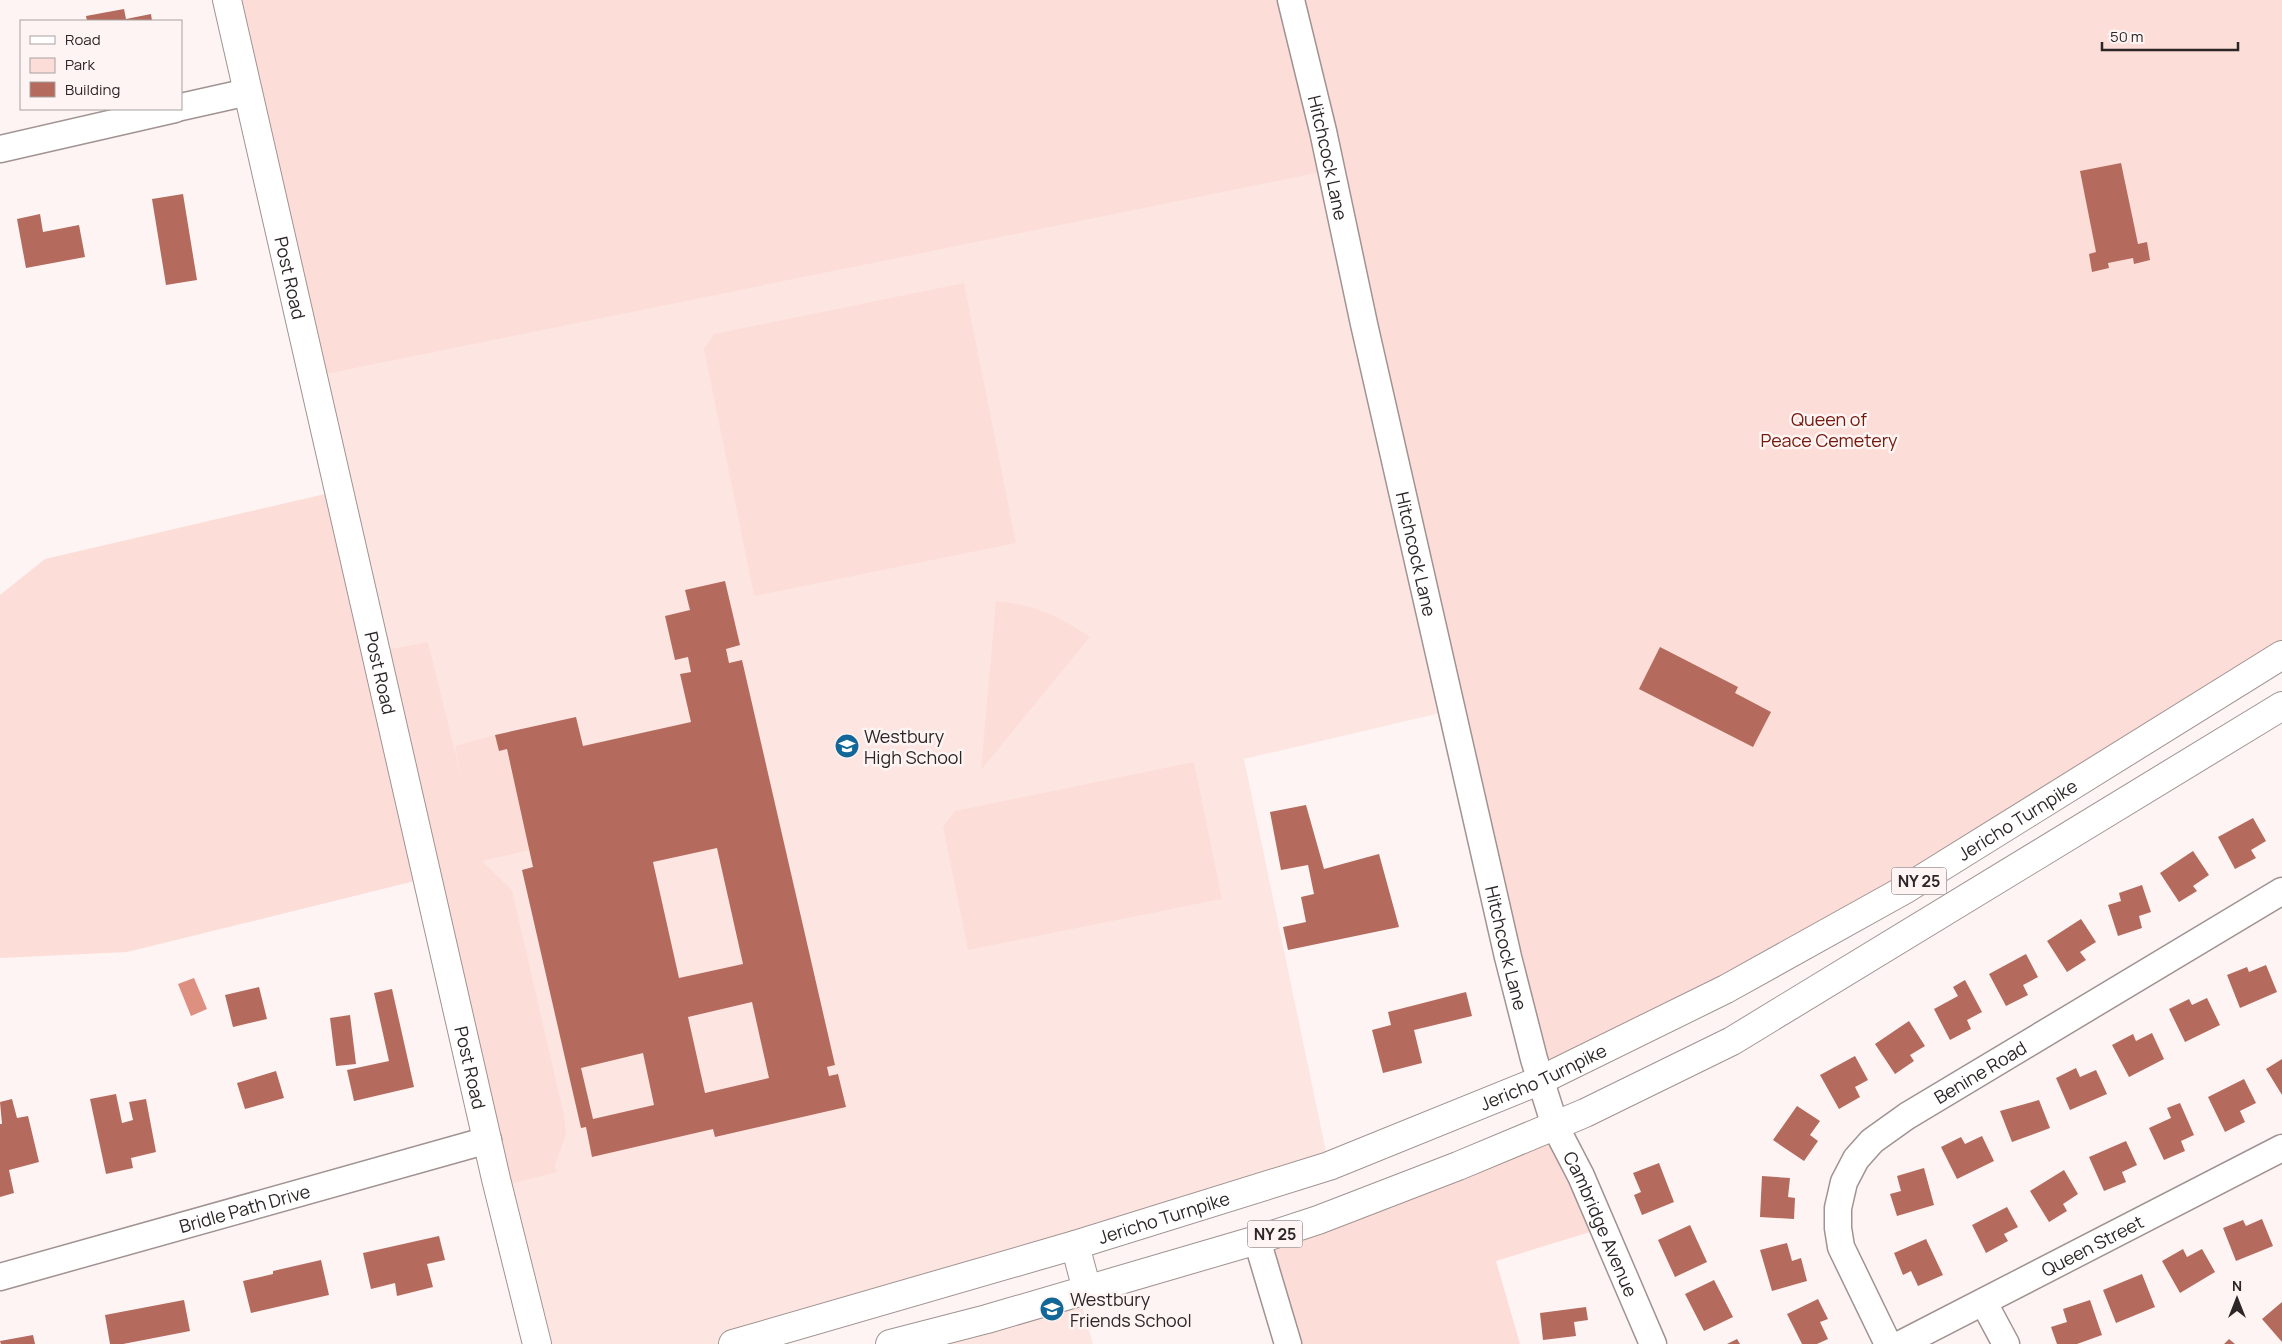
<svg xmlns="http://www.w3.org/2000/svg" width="2282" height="1344" font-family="Manrope,sans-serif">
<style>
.built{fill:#fde6e2}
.green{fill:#fdddd7}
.water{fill:#dd8f80}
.building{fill:#b46a5d;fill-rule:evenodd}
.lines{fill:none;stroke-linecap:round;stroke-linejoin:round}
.minor-casing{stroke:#a09391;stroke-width:29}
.major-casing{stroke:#a09391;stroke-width:30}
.minor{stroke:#fff;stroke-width:26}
.major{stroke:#fff;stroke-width:28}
.labels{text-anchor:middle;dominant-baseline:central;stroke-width:5;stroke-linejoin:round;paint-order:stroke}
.shield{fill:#fdf4f3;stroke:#6b6464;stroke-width:1}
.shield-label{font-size:16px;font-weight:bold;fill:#2c2726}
.street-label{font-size:18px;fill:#2c2726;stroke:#fdf4f3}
.park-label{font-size:18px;fill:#74190c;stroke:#fdf4f3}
.poi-label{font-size:18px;fill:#2c2726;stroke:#fdf4f3;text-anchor:start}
</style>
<rect width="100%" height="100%" fill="#fdf4f3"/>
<path class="built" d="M 1331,169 L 1453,710 L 1244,759 L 1329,1166 L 733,1344 L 537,1344 L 312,377 Z
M 1078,1292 L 1093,1344 L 890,1344 Z"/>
<path class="green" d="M 223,0 L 2282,0 L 2282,655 L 1904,890 L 1541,1080 L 1331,170 L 312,377 Z
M 964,283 L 1016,543 L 754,596 L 704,349 L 714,334 Z
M 338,491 L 375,652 L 428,642 L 464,788 L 455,746 L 495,735 L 507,752 L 530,850 L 482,861 L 512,890 L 564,1115 L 566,1135 L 555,1165 L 557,1172 L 498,1187 L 427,878 L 127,952 L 0,958 L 0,595 L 45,559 Z
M 996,601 C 1035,605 1057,615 1090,637 L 981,770 Z
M 1194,762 L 1222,899 L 968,950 L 943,827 L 955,811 Z
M 1555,1126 L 1603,1228 L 1496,1261 L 1520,1344 L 1288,1344 L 1257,1240 Z"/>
<path class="water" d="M 194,978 L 207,1009 L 191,1016 L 178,984 Z"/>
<path class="building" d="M 124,9 L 126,19 L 151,14 L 152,21 L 87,21 L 86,16 Z
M 2121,163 L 2138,244 L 2147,242 L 2150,260 L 2134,264 L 2133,258 L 2108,263 L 2109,268 L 2092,272 L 2089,254 L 2096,252 L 2080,171 Z
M 183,194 L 197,280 L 166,285 L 152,199 Z
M 40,214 L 43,232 L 79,225 L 85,257 L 26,268 L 17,219 Z
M 725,581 L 740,645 L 726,649 L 729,663 L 742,660 L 835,1065 L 827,1067 L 829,1076 L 838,1074 L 846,1107 L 715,1137 L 713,1129 L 592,1157 L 586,1127 L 581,1128 L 522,870 L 533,867 L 507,749 L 499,751 L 495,735 L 576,717 L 583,746 L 691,722 L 680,674 L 691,672 L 688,657 L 675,660 L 665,616 L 690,610 L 685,590 ZM 717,848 L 743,964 L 679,978 L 653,862 ZM 752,1002 L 769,1078 L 705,1093 L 688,1017 ZM 643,1053 L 654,1105 L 593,1119 L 581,1068 Z
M 1660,647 L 1738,687 L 1735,693 L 1771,712 L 1753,747 L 1639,689 Z
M 1306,805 L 1324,869 L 1379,854 L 1399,927 L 1288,950 L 1283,927 L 1306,922 L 1301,897 L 1314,894 L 1308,865 L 1281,870 L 1270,812 Z
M 2253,818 L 2266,841 L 2251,850 L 2256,858 L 2235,869 L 2218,837 Z
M 2193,851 L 2209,875 L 2193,886 L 2197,891 L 2179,902 L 2160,873 Z
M 2142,885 L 2151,912 L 2139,916 L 2142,928 L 2118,936 L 2108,905 L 2121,901 L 2119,893 Z
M 2081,919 L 2096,942 L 2080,952 L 2086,960 L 2067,972 L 2047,941 Z
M 2026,954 L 2038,977 L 2023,985 L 2028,995 L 2006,1006 L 1989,974 Z
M 2266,965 L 2277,992 L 2240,1008 L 2227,975 L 2247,967 L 2249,972 Z
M 1965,980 L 1982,1012 L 1967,1020 L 1971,1029 L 1950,1040 L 1934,1009 L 1958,996 L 1953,987 Z
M 259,987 L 267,1019 L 233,1027 L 225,995 Z
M 392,989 L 414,1087 L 354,1101 L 347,1070 L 389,1061 L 374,993 Z
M 1466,992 L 1472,1016 L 1414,1030 L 1422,1063 L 1383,1073 L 1372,1030 L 1391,1025 L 1388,1012 Z
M 2207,998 L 2220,1025 L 2185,1042 L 2169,1009 L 2189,999 L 2192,1005 Z
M 350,1015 L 356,1064 L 336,1066 L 330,1018 Z
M 1909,1021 L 1925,1046 L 1910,1055 L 1914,1061 L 1895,1074 L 1875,1044 Z
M 2152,1033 L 2164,1059 L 2129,1077 L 2112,1045 L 2133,1034 L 2136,1041 Z
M 1855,1056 L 1868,1080 L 1855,1087 L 1860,1097 L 1839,1109 L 1820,1075 Z
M 2282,1059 L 2282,1095 L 2266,1069 Z
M 2076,1068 L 2080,1077 L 2096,1070 L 2107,1094 L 2070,1110 L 2056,1078 Z
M 276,1071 L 284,1098 L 245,1109 L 237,1083 Z
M 2244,1079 L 2256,1103 L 2240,1111 L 2245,1122 L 2225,1132 L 2208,1097 Z
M 116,1094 L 122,1123 L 133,1120 L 129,1102 L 146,1099 L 156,1152 L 131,1158 L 133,1168 L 106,1174 L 90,1099 Z
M 12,1099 L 17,1118 L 28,1116 L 39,1162 L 9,1170 L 14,1193 L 0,1197 L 0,1124 L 2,1124 L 0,1102 Z
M 2039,1100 L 2050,1128 L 2012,1142 L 2000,1111 Z
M 2180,1103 L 2194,1135 L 2181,1141 L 2185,1151 L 2164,1160 L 2149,1128 L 2171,1118 L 2167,1108 Z
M 1797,1106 L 1820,1121 L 1810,1135 L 1818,1141 L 1804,1161 L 1773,1140 Z
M 1982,1136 L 1994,1161 L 1957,1179 L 1941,1147 L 1961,1137 L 1965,1144 Z
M 2126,1141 L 2137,1165 L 2122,1172 L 2126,1182 L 2104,1191 L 2089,1157 Z
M 1659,1163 L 1674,1202 L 1642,1215 L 1634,1195 L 1641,1192 L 1633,1173 Z
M 1924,1168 L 1934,1205 L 1897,1216 L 1890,1194 L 1901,1191 L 1897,1176 Z
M 2064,1170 L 2078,1194 L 2063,1204 L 2067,1211 L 2049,1222 L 2030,1191 Z
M 1762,1176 L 1790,1178 L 1788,1197 L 1795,1198 L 1794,1219 L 1760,1217 Z
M 2007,1207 L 2018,1227 L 2004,1234 L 2008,1241 L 1986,1253 L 1972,1225 Z
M 2262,1219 L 2273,1246 L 2236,1261 L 2223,1228 L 2243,1220 L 2246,1226 Z
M 1690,1225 L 1707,1262 L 1675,1277 L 1658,1240 Z
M 439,1236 L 445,1260 L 427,1264 L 433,1287 L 397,1296 L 395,1283 L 371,1289 L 363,1253 Z
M 1926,1239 L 1943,1275 L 1918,1286 L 1911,1271 L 1903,1275 L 1894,1253 Z
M 1787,1243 L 1792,1261 L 1801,1258 L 1807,1281 L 1772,1291 L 1760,1250 Z
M 2183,1249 L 2187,1257 L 2202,1249 L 2215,1272 L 2180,1293 L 2162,1261 Z
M 321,1260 L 329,1295 L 251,1313 L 243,1281 L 273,1274 L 273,1271 Z
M 2142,1274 L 2155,1307 L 2116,1323 L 2103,1290 Z
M 1714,1280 L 1733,1317 L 1704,1331 L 1685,1294 Z
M 1818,1299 L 1828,1319 L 1820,1322 L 1828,1339 L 1817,1344 L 1802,1344 L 1787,1314 Z
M 184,1300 L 190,1331 L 123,1344 L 110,1344 L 105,1315 Z
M 2090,1300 L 2102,1335 L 2077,1344 L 2057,1344 L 2051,1327 L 2067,1322 L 2063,1309 Z
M 2282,1302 L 2282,1342 L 2262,1319 Z
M 1586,1307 L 1588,1320 L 1574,1322 L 1576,1336 L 1543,1340 L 1540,1313 Z
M 33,1335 L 35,1344 L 1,1344 L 0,1341 Z
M 1737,1339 L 1740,1344 L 1727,1344 Z
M 2229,1339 L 2235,1344 L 2224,1344 Z"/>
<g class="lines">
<defs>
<g id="minor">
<path id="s1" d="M 1291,0 L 1323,131 L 1364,324 L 1508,957 L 1534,1059 L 1555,1126 L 1581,1176 L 1653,1344"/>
<path d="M 181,107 L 248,92"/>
<path d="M 0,149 L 175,109"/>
<path d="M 1257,1240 L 1288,1344"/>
<path id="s2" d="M 0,1277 L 488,1140"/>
<path d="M 1984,1303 L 2006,1344"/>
<path id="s3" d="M 1888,1344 L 1841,1247 L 1838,1228 L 1838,1208 L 1844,1182 L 1856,1159 L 1872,1141 L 1907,1116 L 2282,891"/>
<path id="s4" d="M 1901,1344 L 2282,1148"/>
</g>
<g id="major">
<path id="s5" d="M 227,0 L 496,1179 L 537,1344"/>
<path d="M 1075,1245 L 1087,1290"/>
<path id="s6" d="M 733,1344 L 1075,1245 L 1329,1166 L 1541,1080 L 1726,989 L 1904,890 L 2282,655"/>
<path d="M 890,1344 L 987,1319 L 1257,1240 L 1318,1220 L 1458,1166 L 1585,1113 L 1732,1041 L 2282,706"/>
</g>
</defs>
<use href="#minor" class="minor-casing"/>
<use href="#major" class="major-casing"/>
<use href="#minor" class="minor"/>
<use href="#major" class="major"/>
</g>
<defs>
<symbol id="school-disc" viewBox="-11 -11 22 22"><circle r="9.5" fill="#126798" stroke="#fdf4f3"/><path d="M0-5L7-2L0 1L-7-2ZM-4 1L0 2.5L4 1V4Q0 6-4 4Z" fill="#fff"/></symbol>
</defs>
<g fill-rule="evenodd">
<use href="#school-disc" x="833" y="732" width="28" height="28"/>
<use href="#school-disc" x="1038" y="1295" width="28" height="28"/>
</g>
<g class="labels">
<g class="shield">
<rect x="1891.5" y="867.5" width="55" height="27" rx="4"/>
<rect x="1247.5" y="1220.5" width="55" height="27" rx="4"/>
</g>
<g class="shield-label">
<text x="1919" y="881">NY 25</text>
<text x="1275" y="1234">NY 25</text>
</g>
<g class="street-label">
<text stroke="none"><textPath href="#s1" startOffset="162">Hitchcock Lane</textPath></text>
<text stroke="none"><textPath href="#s5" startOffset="285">Post Road</textPath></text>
<text stroke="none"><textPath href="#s1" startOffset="568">Hitchcock Lane</textPath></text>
<text stroke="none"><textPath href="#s5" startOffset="690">Post Road</textPath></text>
<text stroke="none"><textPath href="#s6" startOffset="1394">Jericho Turnpike</textPath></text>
<text stroke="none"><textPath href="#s1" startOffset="972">Hitchcock Lane</textPath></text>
<text stroke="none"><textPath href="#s5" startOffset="1095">Post Road</textPath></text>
<text stroke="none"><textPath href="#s3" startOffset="352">Benine Road</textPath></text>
<text stroke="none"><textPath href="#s6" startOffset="854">Jericho Turnpike</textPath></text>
<text stroke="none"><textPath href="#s2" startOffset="254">Bridle Path Drive</textPath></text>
<text stroke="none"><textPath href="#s6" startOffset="449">Jericho Turnpike</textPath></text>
<text stroke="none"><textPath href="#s1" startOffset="1265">Cambridge Avenue</textPath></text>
<text stroke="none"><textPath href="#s4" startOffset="215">Queen Street</textPath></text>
</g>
<g class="park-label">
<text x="1829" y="419">Queen of<tspan x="1829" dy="21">Peace Cemetery</tspan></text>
</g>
<g class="poi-label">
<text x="864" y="736">Westbury<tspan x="864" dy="21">High School</tspan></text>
<text x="1070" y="1299">Westbury<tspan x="1070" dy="21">Friends School</tspan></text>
</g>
</g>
<rect x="20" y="20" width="162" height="90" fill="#fdf4f3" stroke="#a9a2a1"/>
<rect x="30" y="36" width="25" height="8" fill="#ffffff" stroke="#a9a2a1"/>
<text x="65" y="45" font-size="15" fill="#2c2726">Road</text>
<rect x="30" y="58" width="25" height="15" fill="#fdddd7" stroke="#a9a2a1"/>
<text x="65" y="70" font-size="15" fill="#2c2726">Park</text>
<rect x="30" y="82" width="25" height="15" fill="#b46a5d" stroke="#a9a2a1"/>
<text x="65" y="95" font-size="15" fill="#2c2726">Building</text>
<g transform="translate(2237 1299)" stroke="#fdf4f3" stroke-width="4" paint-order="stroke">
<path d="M0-4L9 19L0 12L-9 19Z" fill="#2c2726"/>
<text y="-8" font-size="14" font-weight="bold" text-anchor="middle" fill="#2c2726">N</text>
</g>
<path d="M2102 42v8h136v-8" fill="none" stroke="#2c2726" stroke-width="2.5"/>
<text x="2110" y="42" font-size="15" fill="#2c2726" stroke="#fdf4f3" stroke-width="4" paint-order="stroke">50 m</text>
</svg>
